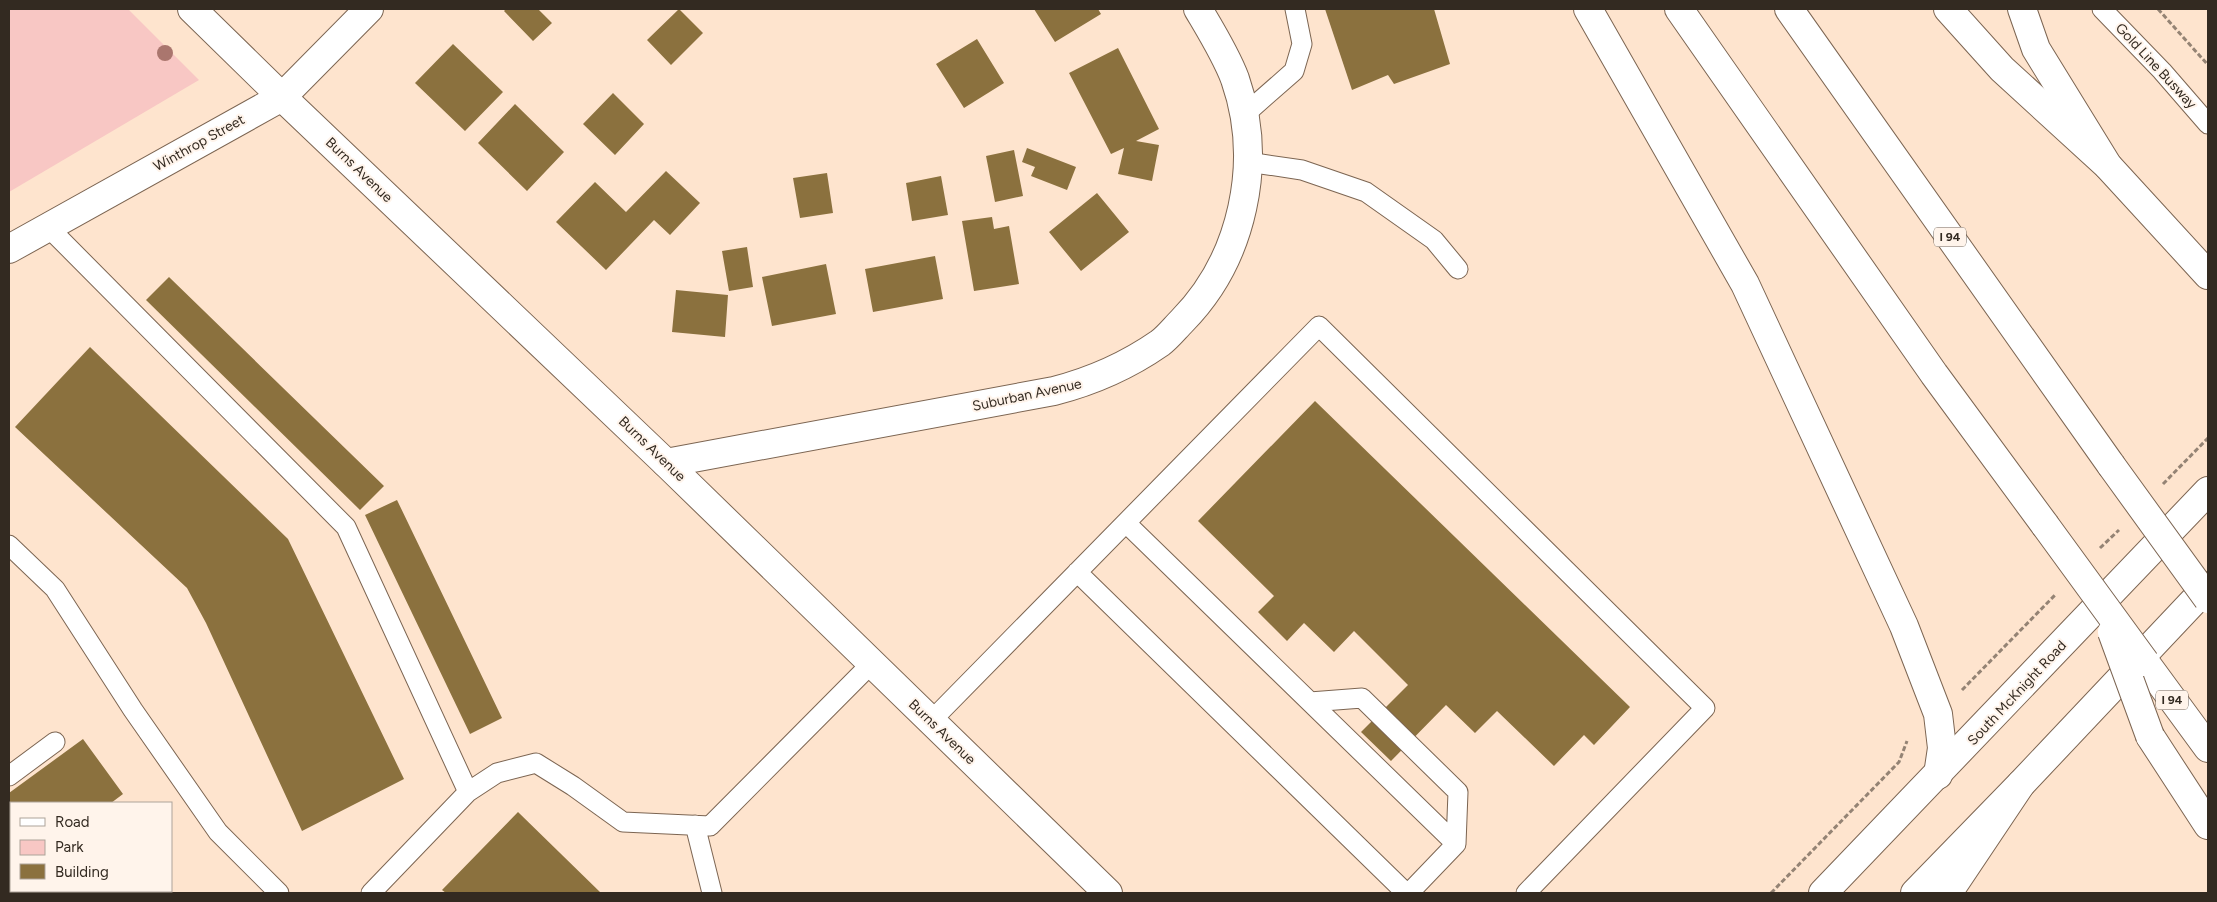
<svg xmlns="http://www.w3.org/2000/svg" width="2217" height="902" font-family="Figtree,sans-serif">
<style>
.green{fill:#f8c7c4}
.building{fill:#8b713e}
.lines{fill:none;stroke-linecap:round;stroke-linejoin:round}
.lane-casing{stroke:#7c6552;stroke-width:21}
.street-casing{stroke:#7c6552;stroke-width:30}
.secondary-casing{stroke:#7c6552;stroke-width:30}
.highway-casing{stroke:#7c6552;stroke-width:30}
.path{stroke:#948374;stroke-width:3;stroke-dasharray:5 2.5;stroke-linecap:butt}
.lane{stroke:#fff;stroke-width:19}
.street{stroke:#fff;stroke-width:28}
.secondary{stroke:#fff;stroke-width:28}
.highway{stroke:#fff;stroke-width:28}
.highway-bridge-casing{stroke:#7c6552;stroke-width:30;stroke-linecap:butt}
.highway-bridge{stroke:#fff;stroke-width:28}
.tree{fill:#aa766e}
.labels{text-anchor:middle;dominant-baseline:central;stroke-width:4;stroke-linejoin:round;paint-order:stroke}
.shield{fill:#fff4eb;stroke:#70675e;stroke-width:1}
.shield-label{font-size:12px;font-weight:bold;fill:#332a21}
.street-label{font-size:14px;fill:#332a21;stroke:#fff4eb}
</style>
<rect width="100%" height="100%" fill="#fee4ce"/>
<path class="green" d="M 9,9 L 128,9 L 199,80 L 9,192 Z"/>
<path class="building" d="M 506,9 L 538,9 L 552,23 L 533,41 L 504,11 Z
M 679,9 L 703,33 L 671,65 L 647,40 Z
M 1034,9 L 1098,9 L 1101,14 L 1055,42 Z
M 1325,9 L 1434,9 L 1450,64 L 1394,84 L 1388,75 L 1352,90 Z
M 977,39 L 1004,83 L 964,108 L 936,64 Z
M 453,44 L 503,92 L 465,131 L 415,83 Z
M 1118,48 L 1159,129 L 1136,141 L 1159,145 L 1152,181 L 1118,174 L 1124,148 L 1111,154 L 1069,73 Z
M 613,93 L 644,124 L 615,155 L 583,124 Z
M 515,104 L 564,152 L 527,191 L 478,143 Z
M 1027,148 L 1076,167 L 1067,190 L 1031,176 L 1035,167 L 1022,162 Z
M 1014,150 L 1023,196 L 995,202 L 986,156 Z
M 666,171 L 700,203 L 670,235 L 654,220 L 606,270 L 556,222 L 595,182 L 626,212 Z
M 827,173 L 833,213 L 800,218 L 793,178 Z
M 941,176 L 948,215 L 912,221 L 906,183 Z
M 1097,193 L 1129,232 L 1081,271 L 1049,232 Z
M 992,217 L 994,229 L 1009,226 L 1019,284 L 974,291 L 962,221 Z
M 747,247 L 753,287 L 729,291 L 722,251 Z
M 935,256 L 943,299 L 873,312 L 865,269 Z
M 826,264 L 836,314 L 772,326 L 762,277 Z
M 169,277 L 384,486 L 360,510 L 146,300 Z
M 676,290 L 728,295 L 725,337 L 672,332 Z
M 90,347 L 288,539 L 404,779 L 302,831 L 206,623 L 187,588 L 15,427 Z
M 1315,401 L 1630,707 L 1594,745 L 1584,735 L 1554,766 L 1497,711 L 1475,733 L 1446,705 L 1391,761 L 1361,732 L 1408,685 L 1354,631 L 1334,652 L 1304,623 L 1287,641 L 1258,612 L 1274,596 L 1198,521 Z
M 397,500 L 502,718 L 470,734 L 365,515 Z
M 83,739 L 123,794 L 111,803 L 11,803 L 11,876 L 9,877 L 9,793 Z
M 518,812 L 601,893 L 446,893 L 442,890 Z"/>
<g class="lines">
<defs>
<path id="lane" d="M 2102,9 L 2162,71 L 2208,124
M 1244,115 L 1294,71 L 1302,44 L 1295,9
M 1248,162 L 1302,170 L 1366,192 L 1434,240 L 1458,269
M 48,227 L 346,527 L 468,792
M 1126,523 L 1456,844 L 1409,893
M 9,545 L 55,589 L 133,710 L 218,832 L 279,893
M 1077,572 L 1406,893
M 1310,702 L 1362,698 L 1458,792 L 1456,844
M 931,721 L 1319,326 L 1705,708 L 1526,893
M 9,776 L 55,742
M 695,825 L 712,893
M 35,893 L 38,891
M 371,893 L 468,792 L 497,773 L 536,763 L 573,786 L 623,822 L 710,826 L 872,663"/>
<path id="street" d="M 9,249 L 282,97 L 369,9
M 666,463 L 1054,391 C 1093,381 1127,366 1160,343 C 1168,337 1175,328 1182,321 C 1243,259 1264,162 1235,79 C 1226,55 1211,31 1198,9"/>
<path id="secondary" d="M 192,9 L 282,97 L 666,463 L 1108,893
M 2022,9 L 2036,49 L 2108,166 L 2208,275
M 1823,893 L 2208,491
M 1915,893 L 2021,784 L 2208,586"/>
<path id="highway" d="M 1588,9 L 1745,284 L 1904,626 L 1938,714 L 1942,748 L 1938,775
M 1679,9 L 1934,374 L 2045,525
M 1789,9 L 2111,465
M 1948,9 L 2002,69 L 2108,166
M 2145,662 L 2208,748
M 2150,736 L 2208,825
M 1948,893 L 2021,784"/>
</defs>
<use href="#lane" class="lane-casing"/>
<use href="#street" class="street-casing"/>
<use href="#secondary" class="secondary-casing"/>
<use href="#highway" class="highway-casing"/>
<path class="path" d="M 2158,9 L 2208,65
M 2163,484 L 2208,438
M 2100,548 L 2119,530
M 1962,690 L 2056,594
M 1771,893 L 1899,762 L 1907,741"/>
<use href="#lane" class="lane"/>
<use href="#street" class="street"/>
<use href="#secondary" class="secondary"/>
<use href="#highway" class="highway"/>
<defs>
<path id="highway-bridge" d="M 2111,465 L 2208,599
M 2045,525 L 2145,662
M 2112,632 L 2150,736"/>
</defs>
<use href="#highway-bridge" class="highway-bridge-casing"/>
<use href="#highway-bridge" class="highway-bridge"/>
</g>
<circle class="tree" cx="165" cy="53" r="8"/>
<g class="labels">
<g class="shield">
<rect x="1934" y="227.5" width="32" height="19" rx="4"/>
<rect x="2156" y="690.5" width="32" height="19" rx="4"/>
</g>
<g class="shield-label">
<text x="1950" y="237">I 94</text>
<text x="2172" y="700">I 94</text>
</g>
<g class="street-label">
<text transform="translate(2156 66) rotate(47)">Gold Line Busway</text>
<text transform="translate(199 143) rotate(-29)">Winthrop Street</text>
<text transform="translate(359 170) rotate(44)">Burns Avenue</text>
<text transform="translate(1027 395) rotate(-12)">Suburban Avenue</text>
<text transform="translate(652 449) rotate(44)">Burns Avenue</text>
<text transform="translate(2017 693) rotate(-47)">South McKnight Road</text>
<text transform="translate(942 732) rotate(44)">Burns Avenue</text>
</g>
</g>
<rect width="2217" height="902" fill="none" stroke="#332a21" stroke-width="20"/>
<rect x="10" y="802" width="162" height="90" fill="#fff4eb" stroke="#ada39a"/>
<rect x="20" y="818" width="25" height="8" fill="#ffffff" stroke="#ada39a"/>
<text x="55" y="827" font-size="15" fill="#332a21">Road</text>
<rect x="20" y="840" width="25" height="15" fill="#f8c7c4" stroke="#ada39a"/>
<text x="55" y="852" font-size="15" fill="#332a21">Park</text>
<rect x="20" y="864" width="25" height="15" fill="#8b713e" stroke="#ada39a"/>
<text x="55" y="877" font-size="15" fill="#332a21">Building</text>
</svg>
